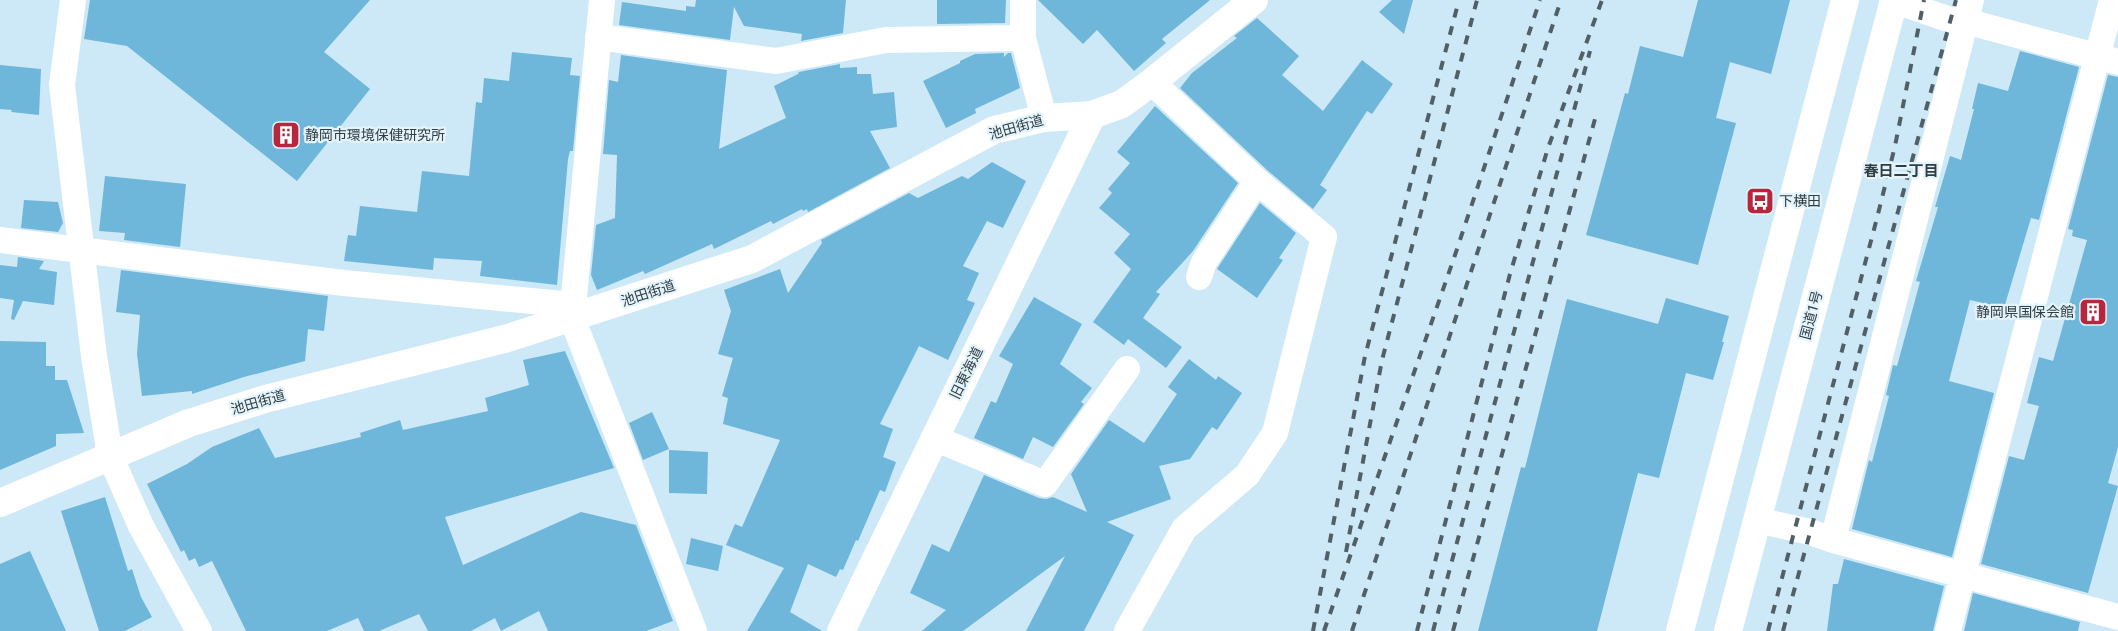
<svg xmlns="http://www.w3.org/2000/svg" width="2118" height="631" font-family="Roboto,'Noto Sans JP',sans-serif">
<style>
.building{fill:#6eb7da}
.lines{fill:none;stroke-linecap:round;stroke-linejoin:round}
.minor{stroke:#fff;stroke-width:26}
.tertiary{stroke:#fff;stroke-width:28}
.trunk{stroke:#fff;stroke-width:28}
.rail{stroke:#516066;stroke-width:4;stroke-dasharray:9 9;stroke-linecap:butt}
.labels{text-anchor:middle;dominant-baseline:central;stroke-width:4.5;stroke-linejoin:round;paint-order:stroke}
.street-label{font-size:14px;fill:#323d42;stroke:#e3f4fc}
.poi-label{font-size:14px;fill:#323d42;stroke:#e3f4fc;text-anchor:start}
.neighbourhood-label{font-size:15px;font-weight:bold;fill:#323d42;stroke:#e3f4fc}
</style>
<rect width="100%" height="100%" fill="#cde8f6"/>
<path class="building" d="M 90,0 L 370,0 L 324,52 L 370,89 L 297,181 L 127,46 L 84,39 Z
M 696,0 L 846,0 L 843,33 L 801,41 L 802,34 L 744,26 L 734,7 L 730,40 L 619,25 L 622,2 L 686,11 L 686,6 L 695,7 Z
M 937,0 L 1006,0 L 1005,23 L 937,24 Z
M 1038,0 L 1210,0 L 1162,39 L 1166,43 L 1134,71 L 1097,30 L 1083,44 Z
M 1392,0 L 1413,0 L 1404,34 L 1379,12 Z
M 1698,0 L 1790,0 L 1771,74 L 1730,62 L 1716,118 L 1736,123 L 1698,265 L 1586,235 L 1625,93 L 1628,94 L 1640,46 L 1683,57 Z
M 1257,18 L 1299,56 L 1282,75 L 1323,111 L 1362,60 L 1393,84 L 1372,114 L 1367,111 L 1342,150 L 1320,185 L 1327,190 L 1313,209 L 1267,170 L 1180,88 L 1192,73 L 1237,38 L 1234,36 Z
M 2020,51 L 2079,67 L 2039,220 L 2031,218 L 2004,308 L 1970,300 L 1949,381 L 1994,393 L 1952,557 L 1852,529 L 1869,460 L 1872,462 L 1889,396 L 1886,395 L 1893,365 L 1897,366 L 1920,282 L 1916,281 L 1938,207 L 1935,207 L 1950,156 L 1961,160 L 1974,109 L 1972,109 L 1978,83 L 2008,91 Z
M 512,52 L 572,58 L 570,75 L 580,76 L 573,151 L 570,151 L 568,159 L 557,285 L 480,276 L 482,261 L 434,258 L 433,270 L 344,261 L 348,235 L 356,236 L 360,206 L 417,212 L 422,171 L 469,176 L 476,102 L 482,103 L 484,78 L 509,81 Z
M 1004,53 L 1004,57 L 1008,53 L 1011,53 L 1020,88 L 975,109 L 976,113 L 946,128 L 923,81 L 960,63 L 960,61 L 975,54 Z
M 621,55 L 727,70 L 719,149 L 786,118 L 774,86 L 798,74 L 799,72 L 840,64 L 840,68 L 857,67 L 857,74 L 871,74 L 873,94 L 894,92 L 897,127 L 870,131 L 890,168 L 808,212 L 807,209 L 803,211 L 802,209 L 773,224 L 771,221 L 714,249 L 712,244 L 645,274 L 643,271 L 597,290 L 591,275 L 596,225 L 615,218 L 617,155 L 603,154 L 609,80 L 618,82 Z
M 0,65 L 41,69 L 39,115 L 11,112 L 12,110 L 0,109 Z
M 2108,75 L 2118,77 L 2118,447 L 2108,483 L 2118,486 L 2088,593 L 1981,564 L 2009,456 L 2024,460 L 2039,406 L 2027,403 L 2039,357 L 2053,361 L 2087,240 L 2072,236 L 2073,230 L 2068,229 Z
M 1155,106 L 1238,183 L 1193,251 L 1156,292 L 1160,294 L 1143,318 L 1182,347 L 1166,368 L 1128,339 L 1124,345 L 1093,322 L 1131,269 L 1114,253 L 1130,234 L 1099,208 L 1112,193 L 1108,189 L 1130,163 L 1117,152 Z
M 992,162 L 1026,181 L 1003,228 L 987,221 L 963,266 L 979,273 L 967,300 L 975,303 L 948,360 L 919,346 L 880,424 L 893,429 L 883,457 L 896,462 L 885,492 L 880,490 L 858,541 L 856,540 L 843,570 L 840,569 L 836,577 L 808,564 L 790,612 L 822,631 L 747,631 L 784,568 L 726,545 L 735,524 L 742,527 L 780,440 L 723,424 L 728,398 L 722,396 L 733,358 L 718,354 L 731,311 L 724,290 L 780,269 L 788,293 L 822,243 L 821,240 L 909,193 L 918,198 L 962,176 L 968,179 Z
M 105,176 L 186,184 L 180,247 L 124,240 L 125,233 L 99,231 Z
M 24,200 L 58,202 L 63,223 L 58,232 L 21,228 Z
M 1260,203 L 1296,233 L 1279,258 L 1283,260 L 1257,298 L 1217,269 Z
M 18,257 L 44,261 L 39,269 L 57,272 L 54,305 L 23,301 L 14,320 L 11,319 L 14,300 L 0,298 L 0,265 L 17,267 Z
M 121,270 L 328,296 L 324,331 L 308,329 L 305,361 L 244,377 L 192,394 L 192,391 L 142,396 L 137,354 L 140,315 L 116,312 Z
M 1034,297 L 1082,324 L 1060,364 L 1092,388 L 1081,402 L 1084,404 L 1053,447 L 1033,437 L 1023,459 L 974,438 L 991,401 L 996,403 L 1013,364 L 999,356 Z
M 1666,298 L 1729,316 L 1722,342 L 1724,342 L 1713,380 L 1686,373 L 1659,478 L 1638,473 L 1597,631 L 1478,631 L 1521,467 L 1525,468 L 1567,299 L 1658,324 Z
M 0,341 L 46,342 L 46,366 L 55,366 L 55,380 L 67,380 L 84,433 L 56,434 L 56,446 L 0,470 Z
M 565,351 L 614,468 L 445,517 L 463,565 L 581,512 L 636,525 L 673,621 L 646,631 L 548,631 L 539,611 L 501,631 L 495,618 L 471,631 L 428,631 L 419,614 L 379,631 L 364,631 L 358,618 L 327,631 L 246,631 L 212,561 L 199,567 L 195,558 L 189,561 L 184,550 L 181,552 L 147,484 L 187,464 L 212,447 L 259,428 L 275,458 L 361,437 L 360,433 L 400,420 L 403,430 L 488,411 L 485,398 L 529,385 L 523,360 Z
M 1189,359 L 1216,380 L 1218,376 L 1242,393 L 1217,430 L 1212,427 L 1190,459 L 1159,466 L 1171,499 L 1107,522 L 1134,535 L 1084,631 L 1026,631 L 1065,556 L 963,631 L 922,631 L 946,610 L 910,593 L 932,544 L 949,552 L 984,475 L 1039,498 L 1046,499 L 1053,497 L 1087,512 L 1071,474 L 1109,420 L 1144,443 L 1177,394 L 1168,387 Z
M 652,412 L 669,449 L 643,460 L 629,423 Z
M 669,450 L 708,452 L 707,494 L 669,493 Z
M 105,497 L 128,571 L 132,569 L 141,597 L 152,617 L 125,631 L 99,631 L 61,511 Z
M 691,538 L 723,546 L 718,571 L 686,564 Z
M 30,551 L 66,631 L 0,631 L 0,564 Z
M 1844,559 L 1944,586 L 1933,631 L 1827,631 L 1833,584 L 1838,584 Z
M 1973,593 L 2080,622 L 2078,631 L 1964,631 Z"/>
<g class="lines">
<path class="minor" d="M 73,0 L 62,85 L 94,356 L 110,456 L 141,526 L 199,631
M 602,0 L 572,318 L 694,631
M 1023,0 L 1023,38 L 1044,118
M 1892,0 L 1951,20 L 1965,21 L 2118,62
M 598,37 L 776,61 L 886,40 L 1023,38
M 0,240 L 344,283 L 573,305
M 1199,277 L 1204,262 L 1257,181
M 934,438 L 1045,484 L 1127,369
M 1757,520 L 1810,532 L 1833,540 L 2118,617
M 1833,540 L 1971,0
M 1127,631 L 1184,529 L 1247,475 L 1275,433 L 1324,237 L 1257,181 L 1152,82
M 1948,631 L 2112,0"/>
<path class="tertiary" d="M 0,503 L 189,423 L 265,399 L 508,338 L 752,259 L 994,130 L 1044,118 L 1092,115 L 1122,104 L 1152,82 L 1254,0
M 841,631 L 1092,115"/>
<path class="trunk" d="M 1680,631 L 1845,0
M 1728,631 L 1894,0"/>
<path class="rail" d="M 1346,552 L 1382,360 L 1477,0
M 1313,631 L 1365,356 L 1459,0
M 1324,631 L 1455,255 L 1540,0
M 1352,631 L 1561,0
M 1417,631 L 1510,274 L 1548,148 L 1602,0
M 1433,631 L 1590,51
M 1453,631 L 1595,119
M 1768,631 L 1877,218 L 1895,146 L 1924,0
M 1783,631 L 1956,0"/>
</g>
<defs>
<symbol id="building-square" viewBox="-11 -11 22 22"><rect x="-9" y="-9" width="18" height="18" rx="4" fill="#b8263d" stroke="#e3f4fc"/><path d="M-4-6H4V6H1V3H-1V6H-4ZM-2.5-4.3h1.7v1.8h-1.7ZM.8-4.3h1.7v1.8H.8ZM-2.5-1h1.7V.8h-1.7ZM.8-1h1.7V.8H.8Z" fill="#fff"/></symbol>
<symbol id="bus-square" viewBox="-11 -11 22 22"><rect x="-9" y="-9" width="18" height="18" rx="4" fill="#b8263d" stroke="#e3f4fc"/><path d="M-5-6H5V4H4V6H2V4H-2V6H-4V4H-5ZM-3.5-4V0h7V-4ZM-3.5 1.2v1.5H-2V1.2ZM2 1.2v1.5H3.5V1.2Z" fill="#fff"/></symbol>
</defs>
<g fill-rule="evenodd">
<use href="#building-square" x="270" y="119" width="32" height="32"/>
<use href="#bus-square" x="1744" y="185" width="32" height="32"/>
<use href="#building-square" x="2077" y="296" width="32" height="32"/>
</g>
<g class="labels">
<g class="street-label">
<text transform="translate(1016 127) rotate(-16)">池田街道</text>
<text transform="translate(648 293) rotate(-18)">池田街道</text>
<text transform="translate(1811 315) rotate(-75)">国道1号</text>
<text transform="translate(966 373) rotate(-64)">旧東海道</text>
<text transform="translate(258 402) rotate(-16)">池田街道</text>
</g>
<g class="poi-label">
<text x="305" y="135">静岡市環境保健研究所</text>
<text x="1779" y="201">下横田</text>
<text x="2074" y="312" text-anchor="end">静岡県国保会館</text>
</g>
<g class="neighbourhood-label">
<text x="1901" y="171">春日二丁目</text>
</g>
</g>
</svg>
